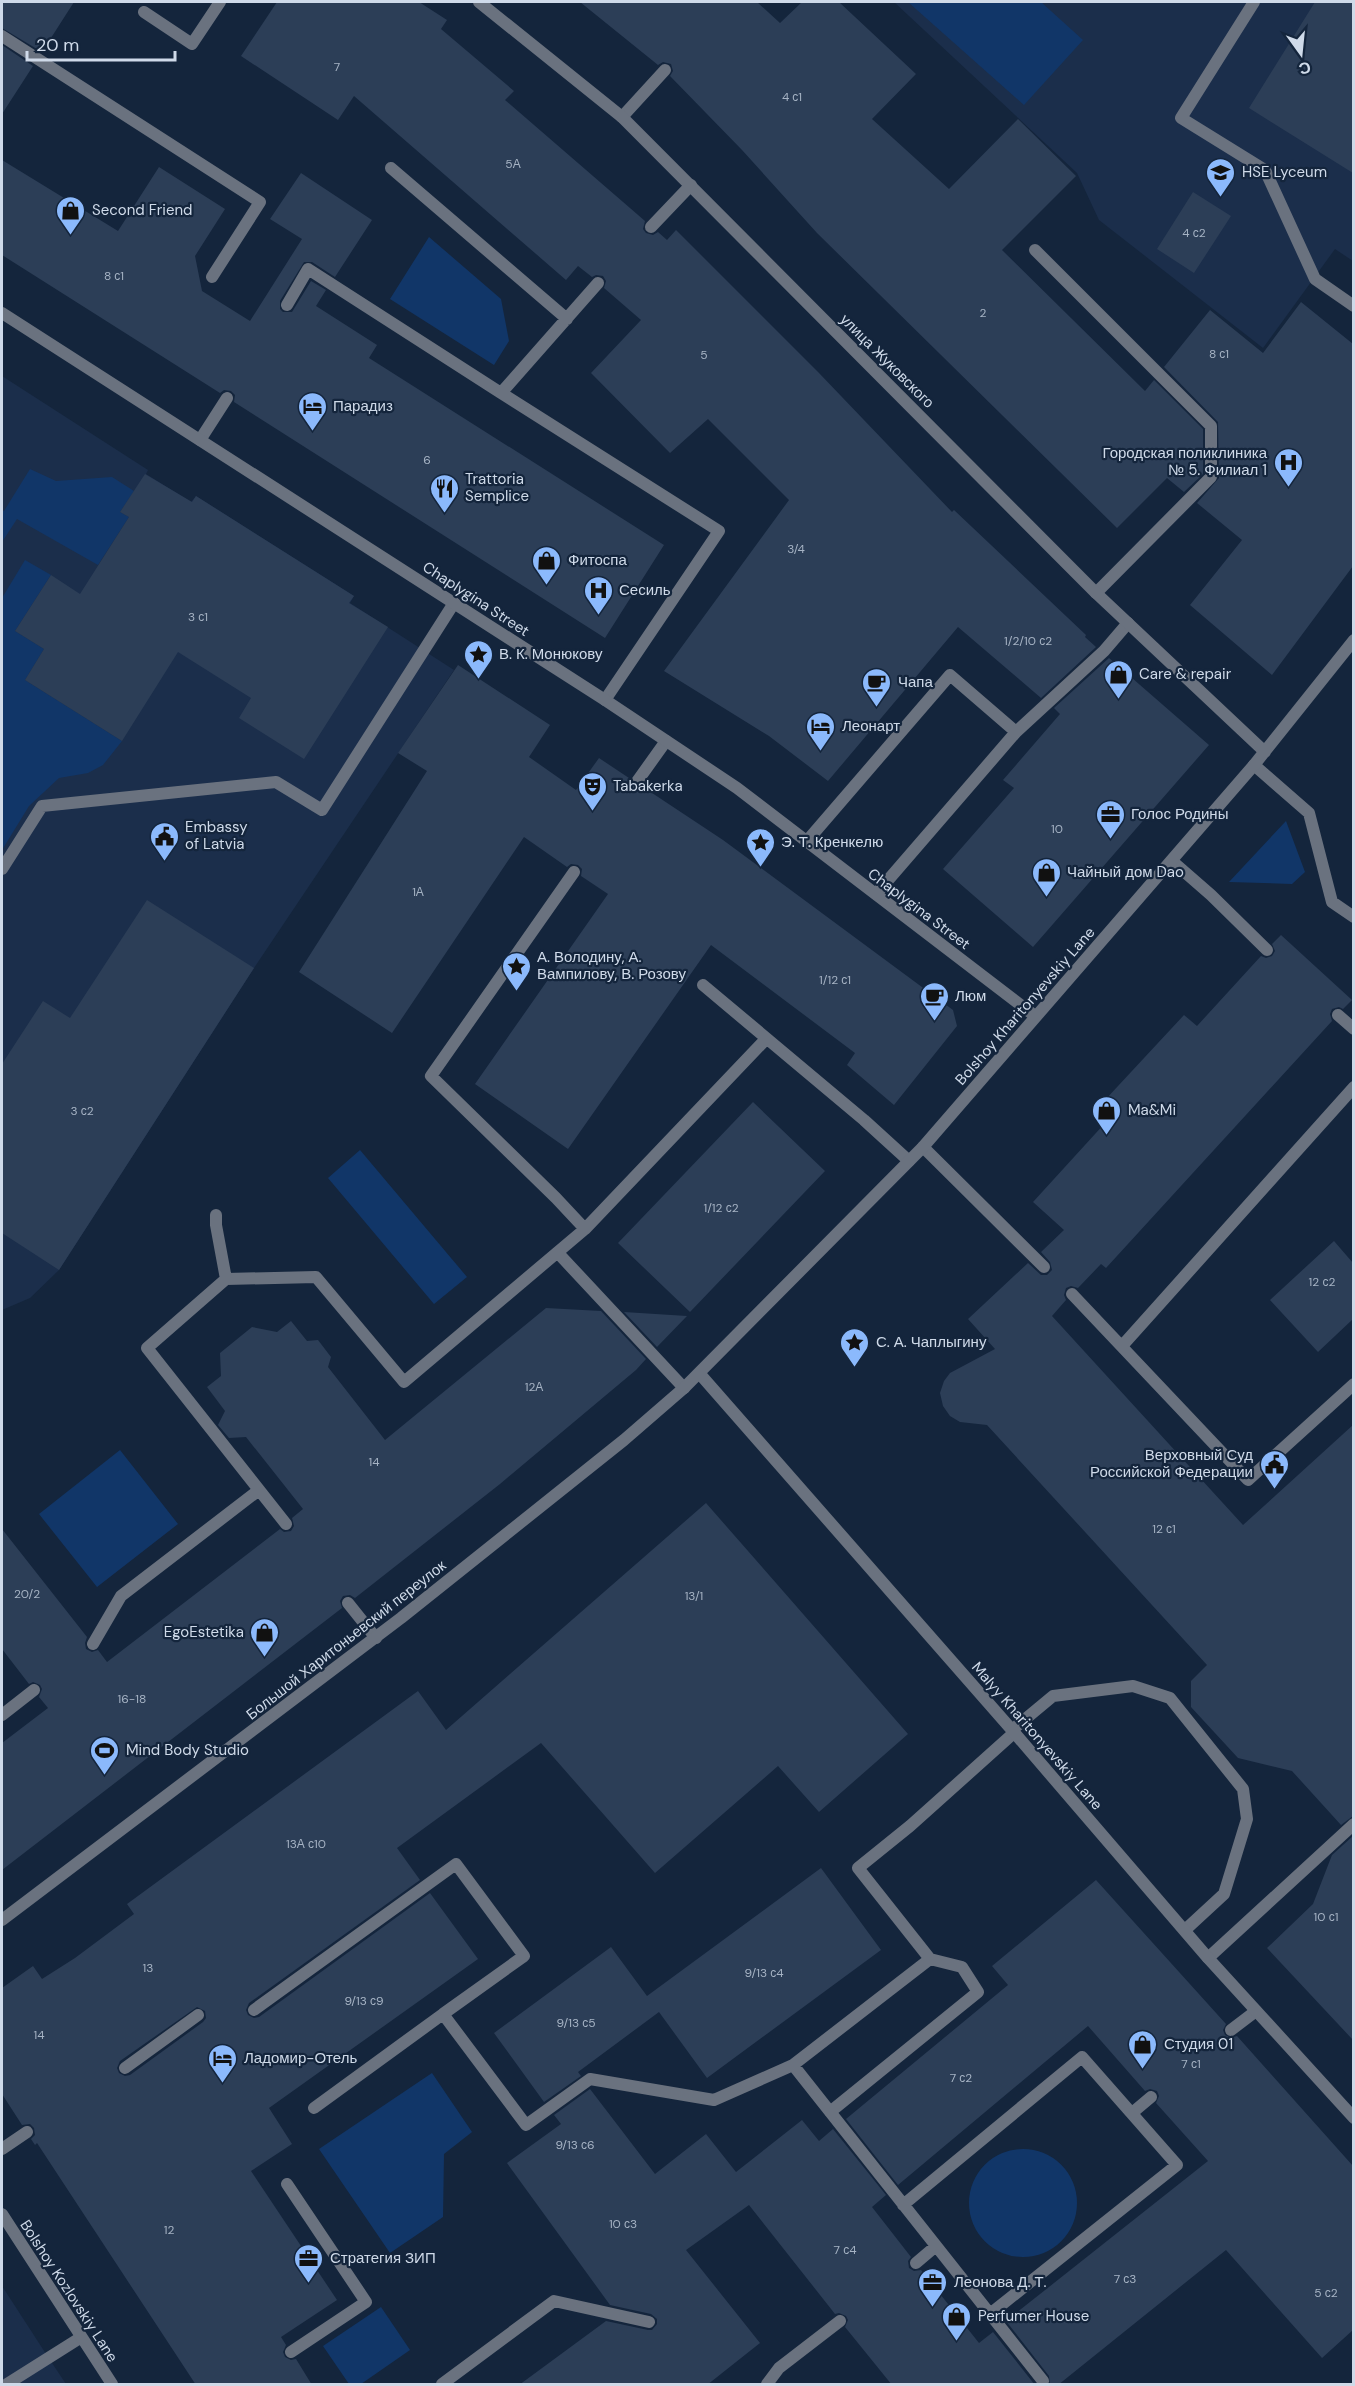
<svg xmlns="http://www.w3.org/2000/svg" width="1355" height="2386" font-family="'DM Sans',sans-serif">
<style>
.built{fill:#1b2e4b}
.green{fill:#113668}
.building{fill:#2c3e57;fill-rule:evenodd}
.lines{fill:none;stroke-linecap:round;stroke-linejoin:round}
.lane{stroke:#6a727f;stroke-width:12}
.street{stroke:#6a727f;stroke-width:12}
.labels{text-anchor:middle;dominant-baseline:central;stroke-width:4.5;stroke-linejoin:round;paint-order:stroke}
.number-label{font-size:12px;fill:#a6b3c4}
.poi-label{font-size:15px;fill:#cfdae9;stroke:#14253c;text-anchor:start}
.street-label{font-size:15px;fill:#cfdae9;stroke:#14253c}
</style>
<rect width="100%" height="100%" fill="#14253c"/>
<path class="built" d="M 894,2 L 1353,2 L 1353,261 L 1335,249 L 1263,348 L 1099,220 L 1077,173 Z
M 2,376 L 148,470 L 146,474 L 191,502 L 196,496 L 354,596 L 350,603 L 454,670 L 254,968 L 59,1270 L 30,1298 L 2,1310 Z
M 2,2286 L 48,2357 L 66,2384 L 2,2384 Z"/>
<path class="green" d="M 908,2 L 1041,2 L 1083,40 L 1024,105 Z
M 429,237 L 501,299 L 509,341 L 494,365 L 390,299 Z
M 30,469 L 56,481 L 112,477 L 134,491 L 120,512 L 129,517 L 98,565 L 17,519 L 2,542 L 2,510 L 4,511 Z
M 25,560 L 51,575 L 15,631 L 44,649 L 25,680 L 122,741 L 103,765 L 88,773 L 59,778 L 29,806 L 2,850 L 2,598 Z
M 1286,821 L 1305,872 L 1292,884 L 1229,882 Z
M 360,1150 L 467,1277 L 434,1304 L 328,1178 Z
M 120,1450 L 178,1524 L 97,1587 L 39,1514 Z
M 432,2073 L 472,2132 L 444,2154 L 443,2217 L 390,2253 L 319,2149 Z
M969 2203a54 54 0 1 1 108 0a54 54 0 1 1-108 0Z
M 381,2307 L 410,2350 L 361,2384 L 349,2384 L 323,2346 Z"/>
<path class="building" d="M 2,2 L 74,2 L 42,52 L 2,28 Z
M 277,2 L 419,2 L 447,20 L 441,29 L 514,91 L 505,100 L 645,221 L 643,229 L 646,233 L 653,235 L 658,232 L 667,240 L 676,230 L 819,373 L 952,512 L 954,510 L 1086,635 L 1085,637 L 1096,647 L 1041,698 L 958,627 L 828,781 L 769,736 L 664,671 L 789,500 L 708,419 L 670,453 L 591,373 L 641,320 L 604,288 L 606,281 L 603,276 L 596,275 L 592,277 L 578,266 L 566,280 L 354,96 L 338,120 L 241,56 Z
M 580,2 L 757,2 L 780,23 L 802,2 L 839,2 L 916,74 L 872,119 L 949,189 L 1018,119 L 1076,176 L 1002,250 L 1145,391 L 1154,380 L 1203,429 L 1203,474 L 1184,492 L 1167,478 L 1117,528 L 817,233 L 742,150 L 670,76 L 673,71 L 671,64 L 663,62 L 658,65 Z
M 1315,2 L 1353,2 L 1353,173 L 1249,108 Z
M 2,45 L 33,66 L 2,114 Z
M 2,160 L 118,231 L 159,167 L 225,209 L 195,256 L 202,291 L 250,321 L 302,239 L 270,219 L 301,173 L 372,220 L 335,277 L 312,262 L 304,262 L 280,301 L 280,309 L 283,312 L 292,312 L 311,281 L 326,290 L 316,306 L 377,345 L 369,358 L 664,545 L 605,638 L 234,402 L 235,395 L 231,391 L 224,390 L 220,393 L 2,255 Z
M 1193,192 L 1231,216 L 1194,273 L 1157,249 Z
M 1301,302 L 1353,344 L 1353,566 L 1272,675 L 1190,605 L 1242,540 L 1197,503 L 1219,478 L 1218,422 L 1164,367 L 1210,310 L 1263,353 Z
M 145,474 L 192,502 L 196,496 L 354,596 L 349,603 L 388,627 L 304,759 L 239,718 L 251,698 L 178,652 L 122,741 L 25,680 L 44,649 L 15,631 L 51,575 L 80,594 L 129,517 L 120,512 Z
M 1109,658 L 1209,745 L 1033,947 L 943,869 L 1014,788 L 1003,780 L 1060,714 L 1054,708 Z
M 458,665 L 550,725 L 529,757 L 576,790 L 599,758 L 629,778 L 628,786 L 632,790 L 639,791 L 643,787 L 723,840 L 953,1010 L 957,1026 L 894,1105 L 847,1065 L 855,1053 L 711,945 L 568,1149 L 475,1084 L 608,894 L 581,876 L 582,869 L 578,865 L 571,864 L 567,867 L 524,837 L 392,1033 L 299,972 L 427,771 L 398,753 Z
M 147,900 L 254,968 L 59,1270 L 2,1233 L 2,1064 L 43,1001 L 70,1018 Z
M 1281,935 L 1352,1000 L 1343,1009 L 1339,1007 L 1332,1009 L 1330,1014 L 1332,1021 L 1106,1268 L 1101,1264 L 1078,1288 L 1071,1286 L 1066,1288 L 1064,1295 L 1066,1300 L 1052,1316 L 1243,1525 L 1353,1425 L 1353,1816 L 1341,1825 L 1292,1771 L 1238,1758 L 1191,1707 L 1191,1681 L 1207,1665 L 987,1425 L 960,1422 L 950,1416 L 943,1406 L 940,1393 L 944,1381 L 950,1373 L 995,1349 L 968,1319 L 1028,1263 L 1041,1275 L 1047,1275 L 1052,1270 L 1050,1262 L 1041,1252 L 1064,1230 L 1033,1202 L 1116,1111 L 1105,1100 L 1184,1015 L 1197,1026 L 1261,956 L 1266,958 L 1272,956 L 1275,951 L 1272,944 Z
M 753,1102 L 825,1171 L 690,1312 L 618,1243 Z
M 1334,1241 L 1353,1263 L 1353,1319 L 1318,1352 L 1270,1300 Z
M 546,1308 L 601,1311 L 646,1359 L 636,1370 L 500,1484 L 355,1598 L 350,1595 L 343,1596 L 340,1601 L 342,1608 L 2,1870 L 2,1743 L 48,1708 L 39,1697 L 42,1689 L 40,1685 L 33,1682 L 29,1684 L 2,1649 L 2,1529 L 87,1637 L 85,1643 L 86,1649 L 92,1652 L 98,1650 L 107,1662 L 280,1529 L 284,1532 L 291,1531 L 294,1526 L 292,1518 L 303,1509 L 246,1437 L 229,1438 L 218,1425 L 225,1411 L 207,1387 L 221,1376 L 220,1353 L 252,1327 L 277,1332 L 291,1321 L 307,1341 L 318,1340 L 331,1357 L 328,1367 L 385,1440 Z
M 624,1312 L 687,1316 L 657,1347 Z
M 706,1503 L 908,1734 L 819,1812 L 778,1766 L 655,1873 L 541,1743 L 397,1848 L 420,1880 L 249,2003 L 246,2010 L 248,2015 L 254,2018 L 259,2017 L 430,1893 L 478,1959 L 269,2108 L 292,2144 L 251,2171 L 337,2300 L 281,2337 L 286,2345 L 283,2352 L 285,2357 L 291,2360 L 296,2359 L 312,2385 L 196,2385 L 37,2143 L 35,2145 L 31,2139 L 35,2135 L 34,2128 L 30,2124 L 22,2125 L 2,2094 L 2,1988 L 33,1966 L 42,1979 L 75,1958 L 134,1914 L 127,1904 L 418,1691 L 446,1730 ZM 197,2007 L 205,2011 L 206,2018 L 203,2022 L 130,2075 L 125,2076 L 119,2073 L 117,2068 L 120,2061 Z
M 1353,1836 L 1353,2040 L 1267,1948 L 1313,1904 L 1332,1855 Z
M 821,1868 L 881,1950 L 707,2078 L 659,2012 L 578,2072 L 581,2076 L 544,2102 L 494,2033 L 611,1947 L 647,1996 Z
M 1096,1880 L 1226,2024 L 1223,2030 L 1225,2035 L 1231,2038 L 1237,2036 L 1353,2166 L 1353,2330 L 1322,2358 L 1226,2250 L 1058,2385 L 1050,2385 L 1049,2376 L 1006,2321 L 1208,2161 L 1156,2103 L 1159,2096 L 1157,2091 L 1150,2089 L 1145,2091 L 1088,2026 L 898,2185 L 846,2119 L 1008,1985 L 992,1966 Z
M 590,2089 L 655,2174 L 706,2134 L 736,2172 L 802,2120 L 819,2141 L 833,2129 L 886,2195 L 872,2207 L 911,2257 L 908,2261 L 909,2268 L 914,2271 L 921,2270 L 979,2343 L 993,2332 L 1035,2385 L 892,2385 L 845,2327 L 848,2320 L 846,2316 L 839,2313 L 835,2314 L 749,2205 L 686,2250 L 760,2343 L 707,2385 L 519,2385 L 606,2321 L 648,2330 L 652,2330 L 657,2324 L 657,2319 L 651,2314 L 610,2305 L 507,2163 L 561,2124 L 554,2115 Z"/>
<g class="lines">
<path class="lane" d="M 1254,2 L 1181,118 L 1265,170 L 1315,279 L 1354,306
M 144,12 L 192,44 L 220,2
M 2,36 L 260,202 L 212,277
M 622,117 L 665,70
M 391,168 L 567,319
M 651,227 L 691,185
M 1035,250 L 1211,426 L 1211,477 L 1096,593
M 598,283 L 501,393 L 719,531 L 605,700
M 287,305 L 308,269 L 501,393
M 200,440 L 227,398
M 1016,732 L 1104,651 L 1128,623
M 1254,765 L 1309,813 L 1332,902 L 1354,917
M 636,783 L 666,741
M 807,841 L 950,675 L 1016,732 L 876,894
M 1172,861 L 1211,895 L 1267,950
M 2,869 L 42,806 L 276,782 L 322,810 L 454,603
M 574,872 L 431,1076 L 556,1198 L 585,1229
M 703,985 L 864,1120 L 909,1161
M 1338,1015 L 1354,1029
M 923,1147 L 1044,1267
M 216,1215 L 216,1225 L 226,1279
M 558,1253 L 684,1388
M 1072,1294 L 1248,1480 L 1354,1384
M 1122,1346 L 1354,1087
M 286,1524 L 147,1348 L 226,1279 L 316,1277 L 404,1382 L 585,1229 L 766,1039
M 348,1603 L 376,1638
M 93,1644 L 121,1596 L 259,1490
M 2,1715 L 34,1690
M 1012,1730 L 1053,1696 L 1133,1686 L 1170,1698 L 1243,1789 L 1247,1819 L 1224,1894 L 1185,1930
M 1208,1958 L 1354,1824
M 254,2010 L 456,1864 L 524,1956 L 443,2014
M 1231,2030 L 1256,2011
M 125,2068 L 198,2015
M 314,2108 L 443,2014 L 526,2125 L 590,2079 L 714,2100 L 793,2065
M 830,2112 L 978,1992 L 962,1967 L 930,1959
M 1132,2113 L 1151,2097
M 2,2149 L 27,2132
M 287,2184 L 366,2302 L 291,2352
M 903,2205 L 1082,2057 L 1177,2165 L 990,2314 L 793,2065 L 930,1959 L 858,1868 L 910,1826 L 1015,1732
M 916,2263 L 936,2246
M 990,2314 L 1043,2381
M 7,2384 L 80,2338
M 442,2384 L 554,2301 L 649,2322
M 767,2384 L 779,2368 L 840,2321"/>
<path class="street" d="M 479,2 L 622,117 L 1096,593 L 1265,752
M 2,313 L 605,700 L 737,788 L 1035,1016
M 699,1373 L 1012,1730 L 1208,1958 L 1354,2118
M 2,1920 L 401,1618 L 624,1440 L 684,1388 L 923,1147 L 1254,765 L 1354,640
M 2,2214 L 112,2384"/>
</g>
<defs>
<symbol id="school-pin" viewBox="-11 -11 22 30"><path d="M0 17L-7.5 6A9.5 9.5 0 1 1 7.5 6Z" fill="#8bb9fc" stroke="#14253c"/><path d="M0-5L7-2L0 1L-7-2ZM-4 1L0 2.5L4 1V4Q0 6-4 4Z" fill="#111"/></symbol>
<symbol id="shop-pin" viewBox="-11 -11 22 30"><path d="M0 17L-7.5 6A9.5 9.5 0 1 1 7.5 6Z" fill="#8bb9fc" stroke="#14253c"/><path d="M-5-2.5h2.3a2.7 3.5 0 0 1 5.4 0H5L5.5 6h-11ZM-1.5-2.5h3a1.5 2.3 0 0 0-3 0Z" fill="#111"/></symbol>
<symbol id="hotel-pin" viewBox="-11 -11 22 30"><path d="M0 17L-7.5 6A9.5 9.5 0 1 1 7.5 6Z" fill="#8bb9fc" stroke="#14253c"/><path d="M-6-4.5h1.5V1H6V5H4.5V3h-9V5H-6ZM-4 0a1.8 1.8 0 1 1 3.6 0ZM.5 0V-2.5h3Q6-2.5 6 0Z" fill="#111"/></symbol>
<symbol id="hospital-pin" viewBox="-11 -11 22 30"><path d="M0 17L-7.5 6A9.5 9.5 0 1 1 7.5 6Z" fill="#8bb9fc" stroke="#14253c"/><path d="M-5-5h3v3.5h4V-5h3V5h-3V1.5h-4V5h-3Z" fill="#111"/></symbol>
<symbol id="restaurant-pin" viewBox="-11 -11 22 30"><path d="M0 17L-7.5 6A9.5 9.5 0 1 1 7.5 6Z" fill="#8bb9fc" stroke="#14253c"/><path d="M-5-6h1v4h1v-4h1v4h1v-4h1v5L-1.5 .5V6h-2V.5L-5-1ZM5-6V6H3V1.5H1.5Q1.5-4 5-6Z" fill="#111"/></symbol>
<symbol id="sight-pin" viewBox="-11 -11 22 30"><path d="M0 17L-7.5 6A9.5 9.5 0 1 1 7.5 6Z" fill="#8bb9fc" stroke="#14253c"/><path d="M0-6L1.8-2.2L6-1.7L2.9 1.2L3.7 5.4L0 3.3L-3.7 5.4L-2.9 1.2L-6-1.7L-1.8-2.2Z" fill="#111"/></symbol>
<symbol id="cafe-pin" viewBox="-11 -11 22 30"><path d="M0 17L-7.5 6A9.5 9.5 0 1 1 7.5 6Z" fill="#8bb9fc" stroke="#14253c"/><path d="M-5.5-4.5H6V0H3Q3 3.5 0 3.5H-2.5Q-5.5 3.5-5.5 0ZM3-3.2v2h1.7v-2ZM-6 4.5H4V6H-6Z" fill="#111"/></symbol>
<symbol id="theatre-pin" viewBox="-11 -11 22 30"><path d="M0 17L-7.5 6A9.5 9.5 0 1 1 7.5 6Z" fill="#8bb9fc" stroke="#14253c"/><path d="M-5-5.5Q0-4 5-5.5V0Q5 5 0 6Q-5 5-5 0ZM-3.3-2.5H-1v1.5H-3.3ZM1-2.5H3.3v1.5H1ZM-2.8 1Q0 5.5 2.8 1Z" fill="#111"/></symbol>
<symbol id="office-pin" viewBox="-11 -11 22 30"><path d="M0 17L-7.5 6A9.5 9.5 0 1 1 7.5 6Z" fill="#8bb9fc" stroke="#14253c"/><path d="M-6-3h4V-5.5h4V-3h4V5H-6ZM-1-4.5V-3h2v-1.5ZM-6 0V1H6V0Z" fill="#111"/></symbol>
<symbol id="civic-pin" viewBox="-11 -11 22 30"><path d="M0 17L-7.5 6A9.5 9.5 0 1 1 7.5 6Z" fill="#8bb9fc" stroke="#14253c"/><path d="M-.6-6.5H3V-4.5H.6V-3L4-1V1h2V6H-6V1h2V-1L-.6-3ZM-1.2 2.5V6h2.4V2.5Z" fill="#111"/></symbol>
<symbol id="stadium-pin" viewBox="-11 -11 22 30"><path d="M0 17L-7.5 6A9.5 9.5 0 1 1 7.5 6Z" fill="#8bb9fc" stroke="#14253c"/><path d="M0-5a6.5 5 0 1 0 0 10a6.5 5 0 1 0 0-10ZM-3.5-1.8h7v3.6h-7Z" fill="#111"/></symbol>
</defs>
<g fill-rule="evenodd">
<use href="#school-pin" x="1204" y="156" width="33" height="45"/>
<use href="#shop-pin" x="54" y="194" width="33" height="45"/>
<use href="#hotel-pin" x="296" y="390" width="33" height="45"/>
<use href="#hospital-pin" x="1272" y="446" width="33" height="45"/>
<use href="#restaurant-pin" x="428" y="472" width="33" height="45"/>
<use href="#shop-pin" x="530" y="544" width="33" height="45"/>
<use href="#hospital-pin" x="582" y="574" width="33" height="45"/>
<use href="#sight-pin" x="462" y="638" width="33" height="45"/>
<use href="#shop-pin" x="1102" y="658" width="33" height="45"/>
<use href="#cafe-pin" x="860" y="666" width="33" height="45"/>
<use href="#hotel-pin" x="804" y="710" width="33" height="45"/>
<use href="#theatre-pin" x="576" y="770" width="33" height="45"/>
<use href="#office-pin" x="1094" y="798" width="33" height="45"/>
<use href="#civic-pin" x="148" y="820" width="33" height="45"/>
<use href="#sight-pin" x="744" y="826" width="33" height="45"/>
<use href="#shop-pin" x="1030" y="856" width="33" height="45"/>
<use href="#sight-pin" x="500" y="950" width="33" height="45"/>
<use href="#cafe-pin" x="918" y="980" width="33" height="45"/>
<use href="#shop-pin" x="1090" y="1094" width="33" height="45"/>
<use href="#sight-pin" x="838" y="1326" width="33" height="45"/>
<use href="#civic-pin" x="1258" y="1448" width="33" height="45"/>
<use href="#shop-pin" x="248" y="1616" width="33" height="45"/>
<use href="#stadium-pin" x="88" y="1734" width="33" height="45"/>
<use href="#shop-pin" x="1126" y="2028" width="33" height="45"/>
<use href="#hotel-pin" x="206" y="2042" width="33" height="45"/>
<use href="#office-pin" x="292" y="2242" width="33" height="45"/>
<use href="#office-pin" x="916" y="2266" width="33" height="45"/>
<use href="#shop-pin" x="940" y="2300" width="33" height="45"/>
</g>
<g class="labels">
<g class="number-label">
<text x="337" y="67">7</text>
<text x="792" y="97">4 с1</text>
<text x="513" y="164">5А</text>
<text x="1194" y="233">4 с2</text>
<text x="114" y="276">8 с1</text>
<text x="983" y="313">2</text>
<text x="1219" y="354">8 с1</text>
<text x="704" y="355">5</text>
<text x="427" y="460">6</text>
<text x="796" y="549">3/4</text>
<text x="198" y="617">3 с1</text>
<text x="1028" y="641">1/2/10 с2</text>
<text x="1057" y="829">10</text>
<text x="418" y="892">1А</text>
<text x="835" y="980">1/12 с1</text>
<text x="82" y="1111">3 с2</text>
<text x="721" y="1208">1/12 с2</text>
<text x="1322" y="1282">12 с2</text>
<text x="534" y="1387">12А</text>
<text x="374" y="1462">14</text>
<text x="1164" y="1529">12 с1</text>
<text x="27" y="1594">20/2</text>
<text x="694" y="1596">13/1</text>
<text x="132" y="1699">16-18</text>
<text x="306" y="1844">13А с10</text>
<text x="1326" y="1917">10 с1</text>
<text x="148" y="1968">13</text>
<text x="764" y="1973">9/13 с4</text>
<text x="364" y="2001">9/13 с9</text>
<text x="576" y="2023">9/13 с5</text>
<text x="39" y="2035">14</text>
<text x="1191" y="2064">7 с1</text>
<text x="961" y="2078">7 с2</text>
<text x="575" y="2145">9/13 с6</text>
<text x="623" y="2224">10 с3</text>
<text x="169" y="2230">12</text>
<text x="845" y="2250">7 с4</text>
<text x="1125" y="2279">7 с3</text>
<text x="1326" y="2293">5 с2</text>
</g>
<g class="poi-label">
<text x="1242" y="172">HSE Lyceum</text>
<text x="92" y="210">Second Friend</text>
<text x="333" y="406">Парадиз</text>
<text x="1267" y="453" text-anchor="end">Городская поликлиника<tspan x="1267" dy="17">№ 5. Филиал 1</tspan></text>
<text x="465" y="479">Trattoria<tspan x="465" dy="17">Semplice</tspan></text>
<text x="568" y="560">Фитоспа</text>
<text x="619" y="590">Сесиль</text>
<text x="499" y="654">В. К. Монюкову</text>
<text x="1139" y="674">Care &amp; repair</text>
<text x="898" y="682">Чапа</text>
<text x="842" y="726">Леонарт</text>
<text x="613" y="786">Tabakerka</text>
<text x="1131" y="814">Голос Родины</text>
<text x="185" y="827">Embassy<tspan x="185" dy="17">of Latvia</tspan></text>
<text x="781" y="842">Э. Т. Кренкелю</text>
<text x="1067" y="872">Чайный дом Dao</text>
<text x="537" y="957">А. Володину, А.<tspan x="537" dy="17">Вампилову, В. Розову</tspan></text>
<text x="955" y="996">Люм</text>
<text x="1128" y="1110">Ma&amp;Mi</text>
<text x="876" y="1342">С. А. Чаплыгину</text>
<text x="1253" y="1455" text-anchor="end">Верховный Суд<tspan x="1253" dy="17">Российской Федерации</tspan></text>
<text x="244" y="1632" text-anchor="end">EgoEstetika</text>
<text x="126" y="1750">Mind Body Studio</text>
<text x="1164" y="2044">Студия 01</text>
<text x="244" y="2058">Ладомир-Отель</text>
<text x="330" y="2258">Стратегия ЗИП</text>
<text x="954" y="2282">Леонова Д. Т.</text>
<text x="978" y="2316">Perfumer House</text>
</g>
<g class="street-label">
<text transform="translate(887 361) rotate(45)">улица Жуковского</text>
<text transform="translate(476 599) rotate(33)">Chaplygina Street</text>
<text transform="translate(919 909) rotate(37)">Chaplygina Street</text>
<text transform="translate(1025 1006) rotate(-49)">Bolshoy Kharitonyevskiy Lane</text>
<text transform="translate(346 1640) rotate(-38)">Большой Харитоньевский переулок</text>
<text transform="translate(1037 1736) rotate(49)">Malyy Kharitonyevskiy Lane</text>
<text transform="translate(69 2291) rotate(57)">Bolshoy Kozlovskiy Lane</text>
</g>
</g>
<rect width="1355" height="2386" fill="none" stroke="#cfdae9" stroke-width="6"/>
<g transform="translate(1301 54) rotate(165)" stroke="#14253c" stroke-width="4.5" paint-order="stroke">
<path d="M0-4.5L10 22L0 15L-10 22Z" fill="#cfdae9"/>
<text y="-9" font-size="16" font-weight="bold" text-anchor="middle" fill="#cfdae9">С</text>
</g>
<path d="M27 51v9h148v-9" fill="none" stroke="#cfdae9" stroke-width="3"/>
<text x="36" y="51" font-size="18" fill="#cfdae9" stroke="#14253c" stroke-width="4.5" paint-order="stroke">20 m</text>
</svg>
